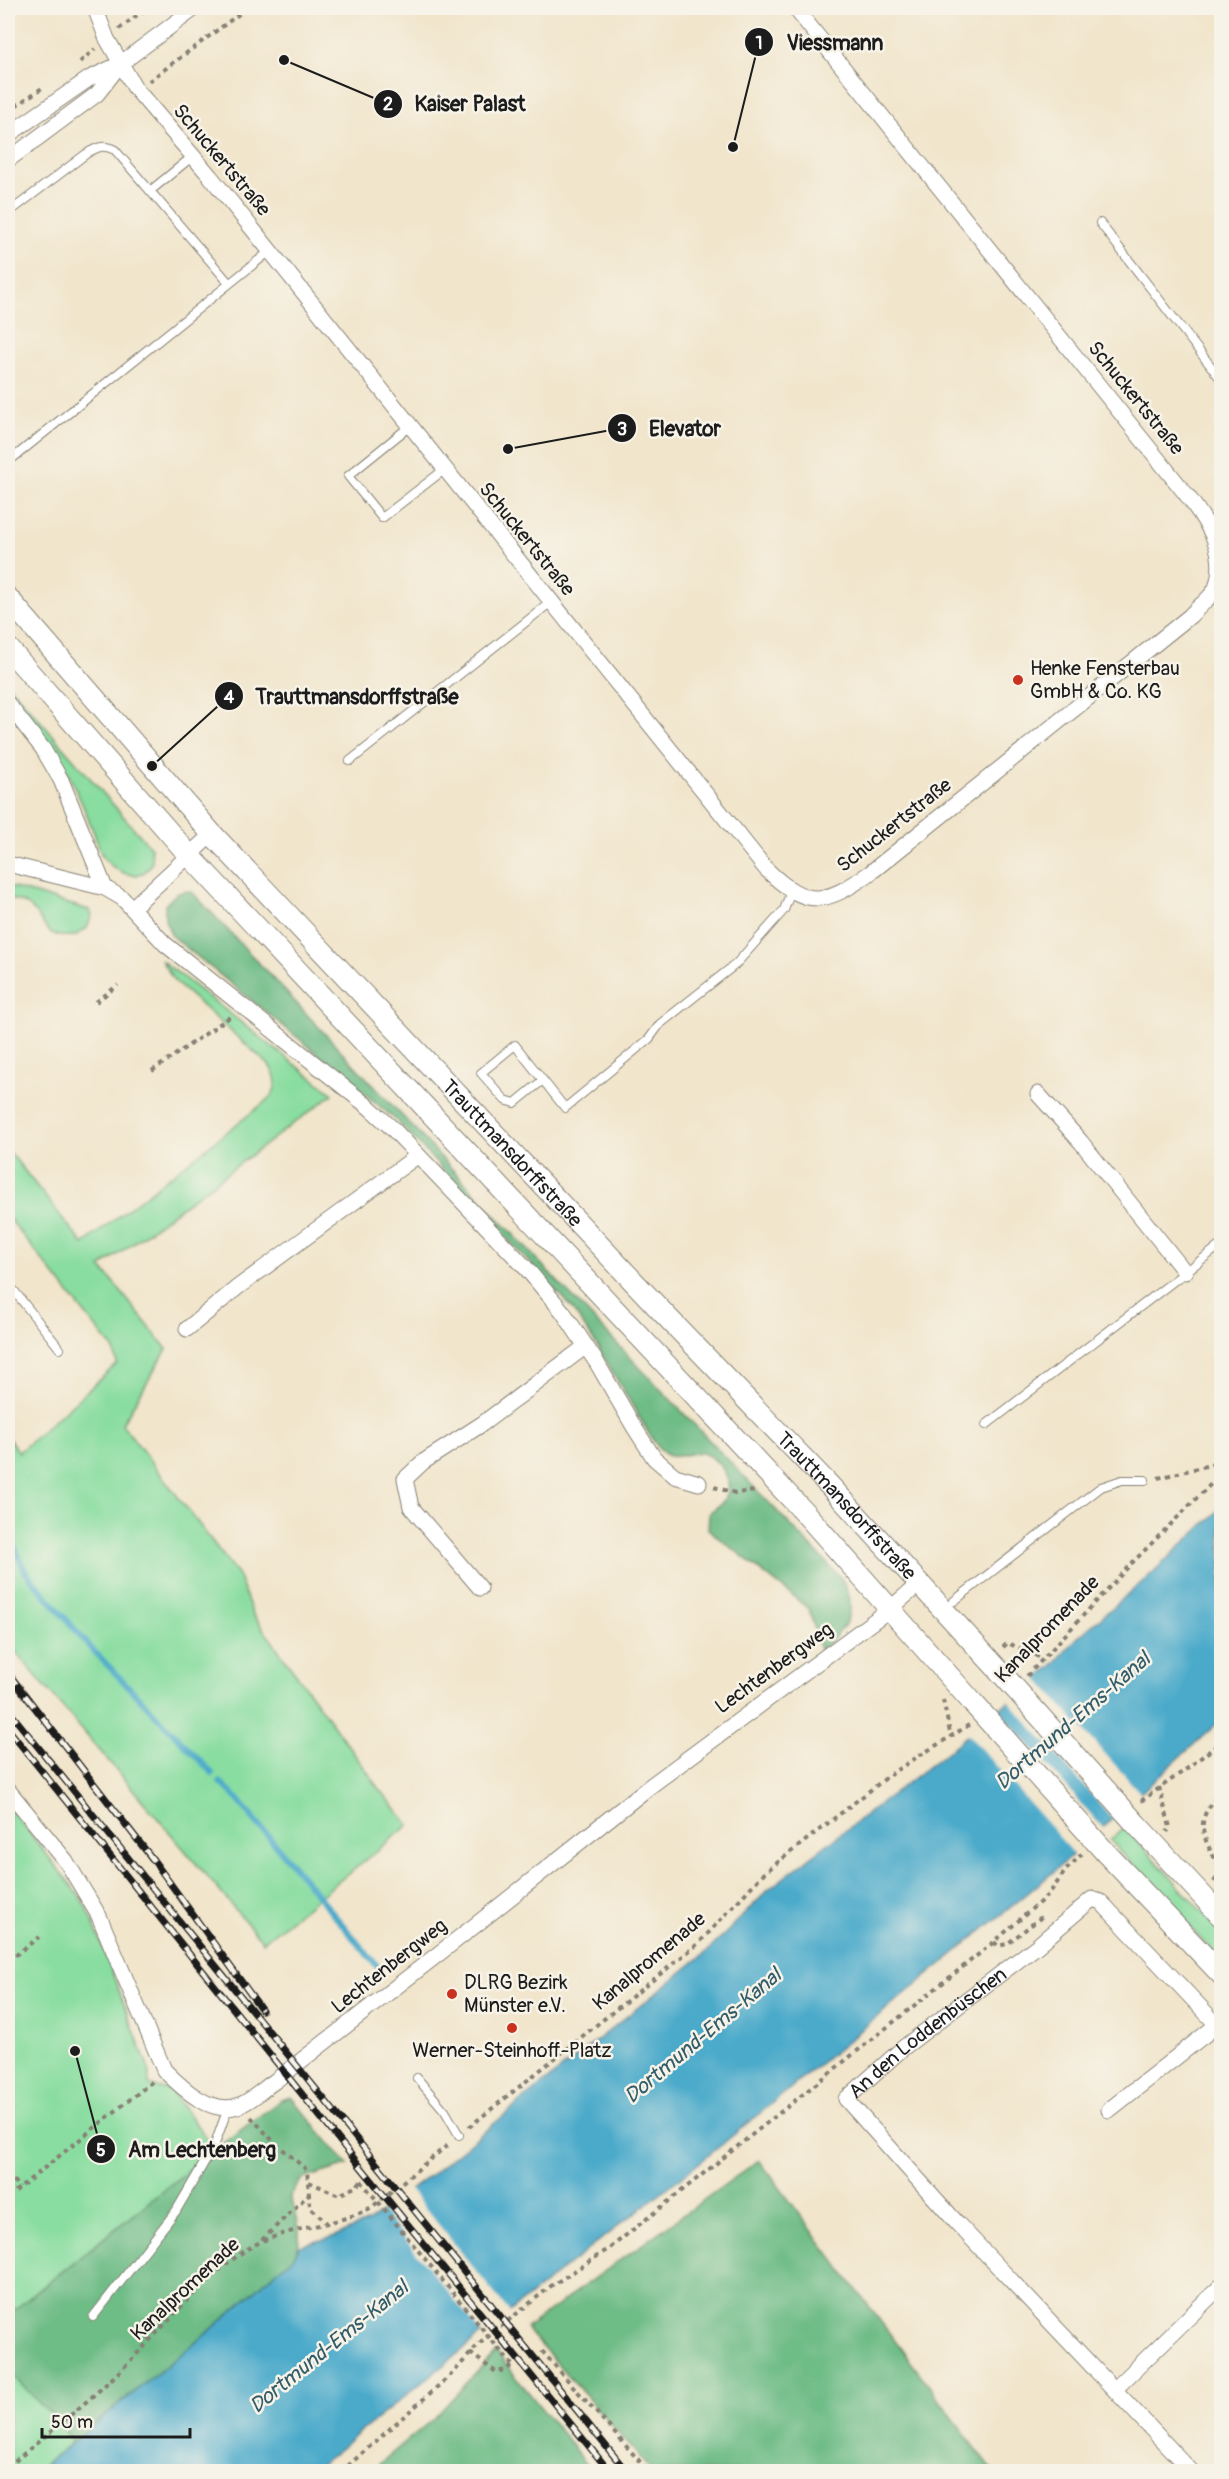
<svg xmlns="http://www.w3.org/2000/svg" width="1229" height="2479" font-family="Pangolin,sans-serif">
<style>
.green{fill:#89dda0;stroke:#527c5e;stroke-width:1.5}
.forest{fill:#6ebc86;stroke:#456c51;stroke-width:1.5}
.water{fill:#4caaca;stroke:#346373;stroke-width:1.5}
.pier{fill:#f1e5cb}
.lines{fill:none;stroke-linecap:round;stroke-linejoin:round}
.stream{stroke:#4caaca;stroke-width:6}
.service-casing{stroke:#868074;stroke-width:10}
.minor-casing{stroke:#868074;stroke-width:17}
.secondary-casing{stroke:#868074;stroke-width:23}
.path{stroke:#868074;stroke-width:4;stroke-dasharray:4.5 4.5;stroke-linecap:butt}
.service{stroke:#fff;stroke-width:8}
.minor{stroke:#fff;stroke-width:15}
.secondary{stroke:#fff;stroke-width:21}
.rail-casing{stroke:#1c1c1c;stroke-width:7}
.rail{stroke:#f7f3e8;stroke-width:4.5;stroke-dasharray:14;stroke-linecap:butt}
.secondary-bridge-casing{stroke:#868074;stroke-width:23;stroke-linecap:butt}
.path-bridge{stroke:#868074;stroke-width:4;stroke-dasharray:4.5 4.5;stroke-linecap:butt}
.secondary-bridge{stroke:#fff;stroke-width:21}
.poi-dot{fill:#c8321e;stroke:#f7f3e8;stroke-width:2}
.labels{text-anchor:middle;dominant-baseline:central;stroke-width:5;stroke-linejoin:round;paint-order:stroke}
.street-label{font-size:20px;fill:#1c1c1c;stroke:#f7f3e8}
.poi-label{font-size:20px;fill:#1c1c1c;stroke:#f7f3e8;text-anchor:start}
.water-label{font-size:21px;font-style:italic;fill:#325c6a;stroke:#f7f3e8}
.leader{fill:none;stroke:#1c1c1c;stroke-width:2}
.callout-dot{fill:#1c1c1c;stroke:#f7f3e8;stroke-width:2}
.mark-label{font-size:18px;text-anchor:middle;font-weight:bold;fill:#fff}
.callout-label{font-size:21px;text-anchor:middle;font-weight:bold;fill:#1c1c1c;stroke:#f7f3e8;stroke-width:5;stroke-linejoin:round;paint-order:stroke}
</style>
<rect width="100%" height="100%" fill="#f7f3e8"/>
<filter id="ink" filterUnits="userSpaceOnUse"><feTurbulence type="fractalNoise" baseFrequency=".0167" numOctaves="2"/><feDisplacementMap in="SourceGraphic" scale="12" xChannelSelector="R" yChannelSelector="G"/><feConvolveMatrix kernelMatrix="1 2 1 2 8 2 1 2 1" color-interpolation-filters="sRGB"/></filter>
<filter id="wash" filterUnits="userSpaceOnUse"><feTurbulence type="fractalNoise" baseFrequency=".008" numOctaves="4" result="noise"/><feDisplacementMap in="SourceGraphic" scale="24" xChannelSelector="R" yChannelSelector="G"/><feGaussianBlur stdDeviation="1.35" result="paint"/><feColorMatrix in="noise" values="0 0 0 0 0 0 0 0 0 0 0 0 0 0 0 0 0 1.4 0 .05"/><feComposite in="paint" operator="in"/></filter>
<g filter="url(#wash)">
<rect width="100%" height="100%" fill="#f1e5cb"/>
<path class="green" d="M 8,684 L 151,848 L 152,862 C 142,885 115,873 104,858 C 99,852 97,840 94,833 C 87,815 80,798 72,782 C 56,748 31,721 8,692 Z
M 8,886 L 89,910 L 92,915 L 87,928 L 75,936 C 38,939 49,920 26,904 C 21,901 13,900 8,898 Z
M 161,960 L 333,1094 L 101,1267 L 167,1349 L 122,1424 L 238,1575 L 253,1615 L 379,1788 L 409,1825 L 263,1942 L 8,1643 L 8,1438 L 19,1452 L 117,1364 L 114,1350 L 8,1217 L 8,1150 L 83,1244 L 265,1102 C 279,1090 279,1078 268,1064 L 175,982 Z
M 8,1806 L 79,1895 L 90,1914 L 149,2070 L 149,2085 L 170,2090 L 215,2149 L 8,2315 Z
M 1125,1827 L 1221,1933 L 1221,1961 L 1110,1840 Z
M 8,2374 L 15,2378 L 46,2410 L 56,2416 L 72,2442 L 36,2471 L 8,2472 Z"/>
<path class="forest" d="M 185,891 L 192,892 L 559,1283 L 841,1578 C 861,1610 846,1630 820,1650 L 809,1609 L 708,1529 L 709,1513 C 714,1509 720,1506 724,1500 C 736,1482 721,1460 703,1453 C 674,1452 672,1469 651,1437 L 596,1344 L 571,1307 L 397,1121 L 324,1059 L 172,936 L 165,920 L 165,905 L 176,894 Z
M 291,2097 L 348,2165 L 302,2179 L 290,2196 C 297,2215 304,2237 295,2256 L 212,2329 L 72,2442 L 56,2416 L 46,2410 L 15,2378 L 8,2374 L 8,2315 L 215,2149 L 281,2100 Z
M 759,2160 L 993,2471 L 652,2471 L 526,2328 Z
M 496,2352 L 592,2471 L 371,2471 L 434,2418 Z"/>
<path class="water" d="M 1221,1508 L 1221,1720 L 1057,1869 L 703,2160 L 558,2273 L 312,2471 L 36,2472 L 212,2329 L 294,2256 L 300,2246 L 333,2237 L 368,2222 L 434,2172 L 709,1950 L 769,1889 L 942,1756 L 1053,1665 L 1077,1638 L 1148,1577 Z"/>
<path class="pier" d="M 1035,1676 L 1143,1796 L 1115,1821 L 1007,1699 Z
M 996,1708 L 1105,1830 L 1076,1856 L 966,1732 Z
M 408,2187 L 511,2314 L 484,2336 L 380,2208 Z"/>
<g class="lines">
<path class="stream" d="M 8,1531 L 25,1571 L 89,1646 L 212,1773
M 220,1782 L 232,1793 L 377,1966"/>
</g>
</g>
<g filter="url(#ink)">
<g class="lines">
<defs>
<path id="service" d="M 150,191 L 193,156
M 8,213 L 86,154 C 97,147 103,144 115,150 L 229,283
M 1100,223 L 1220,378
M 410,426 L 348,476 L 382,518 L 445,469
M 8,462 L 270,251
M 350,761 L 551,602
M 543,1080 L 515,1103 L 505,1100 L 481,1073 L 515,1045 L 565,1108 L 649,1039 L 660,1024 L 736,964 L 784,910 L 791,891
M 8,1283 L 60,1349
M 986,1425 L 1222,1244
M 954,1601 L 1101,1487 L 1122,1480 L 1145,1480
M 417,2078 L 445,2111 L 459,2135
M 93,2317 L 176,2211 L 215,2144 L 228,2108"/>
<g id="minor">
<path d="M 95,8 L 107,39 L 135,88 L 210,176 L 766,869 C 808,910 826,904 870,873 L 1190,616 C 1198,607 1211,598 1216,588 C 1229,552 1207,522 1186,494 L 795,8"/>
<path d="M 8,135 L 90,78 L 120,64 L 195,8"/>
<path d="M 8,160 L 97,94 L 118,67"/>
<path d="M 8,704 L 43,749 L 61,780 L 105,888"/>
<path d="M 8,864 L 105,888 L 122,898 L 165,944 L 370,1108 L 393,1129 L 526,1268 L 563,1312 L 597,1363 L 634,1427 L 654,1458 L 675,1476 L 699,1483"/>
<path d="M 133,907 L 212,834"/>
<path d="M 1038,1094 L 1081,1142 L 1185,1272"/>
<path d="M 187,1329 L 238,1287 L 417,1156"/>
<path d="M 480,1588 L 411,1507 L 405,1479 L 423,1462 L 482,1424 L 586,1346"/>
<path d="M 8,1790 L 66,1861 L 99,1916 L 164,2070 C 182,2088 212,2117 240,2105 C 253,2100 264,2088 275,2081 L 482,1920 L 649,1787 L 890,1609 L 920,1583"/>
<path d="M 1109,2110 L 1217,2025"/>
<path d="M 1115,2389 L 1222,2285"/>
<path id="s1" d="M 1192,2472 L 957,2223 L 846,2099 L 903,2048 L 1037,1946 L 1092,1899 L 1101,1902 L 1222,2030"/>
</g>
<g id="secondary">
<path id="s2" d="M 8,598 L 212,834 L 667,1317 L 830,1486 L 1004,1676"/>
<path d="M 8,648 L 189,855 L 805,1513 L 973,1703"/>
<path d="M 1136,1824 L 1222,1917"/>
<path d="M 1106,1853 L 1222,1975"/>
</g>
</defs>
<use href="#service" class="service-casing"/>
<use href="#minor" class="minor-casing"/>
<use href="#secondary" class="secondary-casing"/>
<path class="path" d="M 605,8 L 606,8
M 119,29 L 147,8
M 80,62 L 95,49
M 149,81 L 247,8
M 8,111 L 42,88
M 96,1002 L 118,985
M 152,1071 L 231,1016
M 1158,1478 L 1222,1462
M 714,1487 L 735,1493 L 757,1491
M 1003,1647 L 1008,1643 L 1043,1659
M 1027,1676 L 1130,1565 L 1222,1473
M 943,1700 L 951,1737
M 1159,1787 L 1170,1827 L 1167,1832
M 1141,1801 L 1188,1768 L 1222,1741
M 1214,1882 L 1221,1871 C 1204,1837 1190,1823 1222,1791
M 994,1942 L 998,1946 L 1007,1944 L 1044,1915
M 8,1961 L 39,1937
M 251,2117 L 273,2141 L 307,2170 L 310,2207 L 326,2222
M 469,2127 L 699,1943 L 764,1873 L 895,1771 L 969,1725
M 8,2173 L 19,2188
M 309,2182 L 339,2195 L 357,2186 L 361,2181
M 8,2197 L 153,2081
M 262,2240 L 308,2195
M 542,2351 L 649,2472
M 470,2353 L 496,2372 L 507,2370 L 512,2365
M 8,2467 C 46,2435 86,2404 122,2369 C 162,2330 197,2283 243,2252 C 282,2225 332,2229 372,2207 L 449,2144
M 341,2472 L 454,2372 L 478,2345 L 551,2286 L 610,2248 L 994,1942 L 1049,1894 L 1066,1870 L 1082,1854"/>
<use href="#service" class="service"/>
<use href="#minor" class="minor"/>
<use href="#secondary" class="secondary"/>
<defs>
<path id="rail" d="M 8,1673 L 154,1861 L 262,2010
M 8,1710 L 627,2472
M 8,1729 L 347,2150 L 610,2472"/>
</defs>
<use href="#rail" class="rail-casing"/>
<use href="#rail" class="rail"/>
<defs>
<path id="secondary-bridge" d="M 1004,1676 L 1136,1824
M 973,1703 L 1106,1853"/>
</defs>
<use href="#secondary-bridge" class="secondary-bridge-casing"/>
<path class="path-bridge" d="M 361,2181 L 512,2365"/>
<use href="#secondary-bridge" class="secondary-bridge"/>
</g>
</g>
<g class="poi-dot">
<circle cx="1018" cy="680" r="6"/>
<circle cx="452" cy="1994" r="6"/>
<circle cx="512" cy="2028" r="6"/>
</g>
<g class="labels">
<g class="street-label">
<text transform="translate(222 160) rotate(50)">Schuckertstraße</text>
<text transform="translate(1136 398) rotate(51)">Schuckertstraße</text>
<text transform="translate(527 539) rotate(51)">Schuckertstraße</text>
<text transform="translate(894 825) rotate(-38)">Schuckertstraße</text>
<text stroke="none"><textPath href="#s2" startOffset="750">Trauttmansdorffstraße</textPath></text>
<text stroke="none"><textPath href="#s2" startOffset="1236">Trauttmansdorffstraße</textPath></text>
<text transform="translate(1047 1629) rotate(-46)">Kanalpromenade</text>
<text transform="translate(774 1668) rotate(-36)">Lechtenbergweg</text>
<text transform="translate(649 1961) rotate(-40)">Kanalpromenade</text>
<text transform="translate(389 1966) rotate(-38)">Lechtenbergweg</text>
<text stroke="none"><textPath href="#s1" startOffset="614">An den Loddenbüschen</textPath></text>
<text transform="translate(185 2289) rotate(-43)">Kanalpromenade</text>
</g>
<g class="poi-label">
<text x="1030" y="668">Henke Fensterbau<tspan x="1030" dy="23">GmbH &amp; Co. KG</tspan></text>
<text x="464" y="1982">DLRG Bezirk<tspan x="464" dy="23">Münster e.V.</tspan></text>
<text x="512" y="2050" text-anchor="middle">Werner-Steinhoff-Platz</text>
</g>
<g class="water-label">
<text transform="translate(1073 1721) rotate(-41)">Dortmund-Ems-Kanal</text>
<text transform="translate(703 2036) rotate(-40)">Dortmund-Ems-Kanal</text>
<text transform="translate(329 2347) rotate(-39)">Dortmund-Ems-Kanal</text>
</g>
</g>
<path class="leader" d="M733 147L759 42M284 60L388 104M508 449L622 428M152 766L229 696M75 2051L101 2149"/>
<g class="callout-dot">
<circle cx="733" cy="147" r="6"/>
<circle cx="284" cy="60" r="6"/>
<circle cx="508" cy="449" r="6"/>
<circle cx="152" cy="766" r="6"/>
<circle cx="75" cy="2051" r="6"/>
<circle cx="759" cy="42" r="15"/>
<circle cx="388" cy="104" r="15"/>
<circle cx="622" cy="428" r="15"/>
<circle cx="229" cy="696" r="15"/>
<circle cx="101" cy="2149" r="15"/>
</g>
<g class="mark-label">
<text x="759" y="49">1</text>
<text x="388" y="110">2</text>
<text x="622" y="435">3</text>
<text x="229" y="703">4</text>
<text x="101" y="2156">5</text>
</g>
<g class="callout-label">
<text x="835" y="50">Viessmann</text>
<text x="470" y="111">Kaiser Palast</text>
<text x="685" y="436">Elevator</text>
<text x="357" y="704">Trauttmansdorffstraße</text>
<text x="202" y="2157">Am Lechtenberg</text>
</g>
<rect width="1229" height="2479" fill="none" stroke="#f7f3e8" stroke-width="30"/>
<path d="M42 2428v9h148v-9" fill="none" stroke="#1c1c1c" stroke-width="3"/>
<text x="51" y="2428" font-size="18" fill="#1c1c1c" stroke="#f7f3e8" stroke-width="4.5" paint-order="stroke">50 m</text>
</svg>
